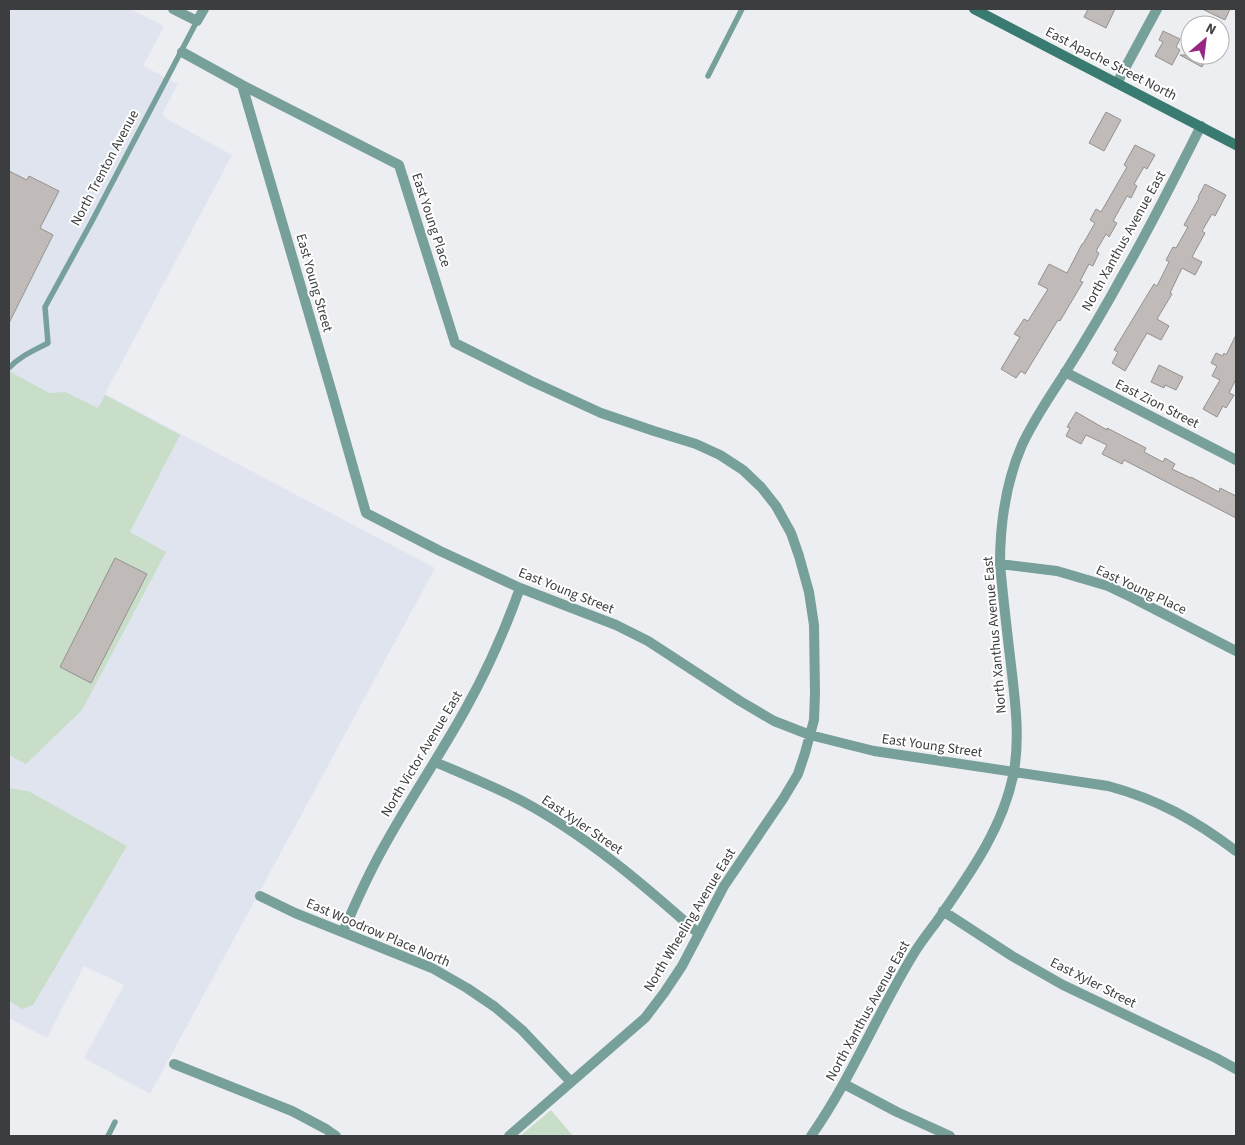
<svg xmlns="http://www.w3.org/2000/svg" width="1245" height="1145" font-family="'Source Sans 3',sans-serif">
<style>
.built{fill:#dfe4ef}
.green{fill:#c8dec8}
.building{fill:#c0bbb9;stroke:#95918f}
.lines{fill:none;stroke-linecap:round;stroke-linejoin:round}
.lane{stroke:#78a09a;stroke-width:5.5}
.street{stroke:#78a09a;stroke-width:10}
.secondary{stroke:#3a7b71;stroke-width:10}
.labels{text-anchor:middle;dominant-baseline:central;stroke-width:4;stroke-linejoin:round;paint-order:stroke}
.street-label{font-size:14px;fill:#3c3d3e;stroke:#fff}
</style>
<rect width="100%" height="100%" fill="#eceef2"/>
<path class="built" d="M 9,9 L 130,9 L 164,26 L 143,66 L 178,84 L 163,112 L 165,118 L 232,155 L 105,394 L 435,568 L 150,1094 L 84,1058 L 124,985 L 84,966 L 47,1038 L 9,1018 Z"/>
<path class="green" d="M 9,371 L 49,393 L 65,392 L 98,408 L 105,395 L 180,435 L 130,532 L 166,552 L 82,710 L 26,764 L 9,755 Z
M 9,788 L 28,791 L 127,846 L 33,1005 L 22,1009 L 9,1001 Z
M 551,1110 L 573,1136 L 520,1136 Z"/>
<path class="building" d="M 1088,9 L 1115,9 L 1106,28 L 1084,17 Z
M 1202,9 L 1230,9 L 1225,20 Z
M 1163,31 L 1180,39 L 1176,47 L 1180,50 L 1172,65 L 1155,56 L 1163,42 L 1159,40 Z
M 1180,55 L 1208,55 L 1202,67 Z
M 1106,112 L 1121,120 L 1104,151 L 1089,143 Z
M 1135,145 L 1155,155 L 1147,169 L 1144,167 L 1134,184 L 1137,186 L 1131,198 L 1127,196 L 1113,221 L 1117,223 L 1109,237 L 1106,234 L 1096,251 L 1099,253 L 1093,266 L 1089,264 L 1080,281 L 1083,282 L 1060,321 L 1058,320 L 1025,374 L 1021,371 L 1016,378 L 1001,369 L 1020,337 L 1014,334 L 1024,319 L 1028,321 L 1048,289 L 1038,284 L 1049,264 L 1067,273 L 1082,244 L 1083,244 L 1095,223 L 1090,220 L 1096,209 L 1101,212 L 1127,167 L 1124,165 Z
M 9,171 L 27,180 L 29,176 L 59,191 L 40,228 L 53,235 L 9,323 Z
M 1205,184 L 1226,195 L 1215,216 L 1212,214 L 1202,231 L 1205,233 L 1192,257 L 1202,262 L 1195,275 L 1182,268 L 1170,293 L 1172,294 L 1157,319 L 1169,326 L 1161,340 L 1147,333 L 1125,371 L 1112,363 L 1118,352 L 1114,350 L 1154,284 L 1157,286 L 1169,262 L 1166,260 L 1173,247 L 1176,248 L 1188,227 L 1184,225 L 1199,198 L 1198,197 Z
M 1236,335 L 1236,379 L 1229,393 L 1234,395 L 1226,408 L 1223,406 L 1217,417 L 1203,409 L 1220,380 L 1212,376 L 1217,366 L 1211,363 L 1216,353 L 1223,356 L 1224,353 L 1226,355 Z
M 1159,365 L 1183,377 L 1176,390 L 1165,385 L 1164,388 L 1151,382 Z
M 1076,412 L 1107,430 L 1107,428 L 1146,448 L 1144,452 L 1163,462 L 1165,458 L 1175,464 L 1172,469 L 1191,478 L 1191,477 L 1219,492 L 1220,488 L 1236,496 L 1236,518 L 1124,460 L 1122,464 L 1102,454 L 1107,445 L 1086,435 L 1081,444 L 1066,436 L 1070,428 L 1067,427 Z
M 115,558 L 147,574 L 91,683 L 60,667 Z"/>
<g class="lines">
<path class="lane" d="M 708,76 L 742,9
M 9,368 C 20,356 35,350 48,343 L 45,307 L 91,223 L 197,21
M 108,1136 L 115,1122"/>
<path class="street" d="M 173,9 L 197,21 L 204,9
M 182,52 L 242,85 L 332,393 L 366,513 L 440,551 L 520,588 L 616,625 L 648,641 L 740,701 L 774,721 L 810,735 L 874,751 L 1108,786 C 1157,799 1195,820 1236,851
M 1117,83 L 1157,9
M 242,85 L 399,165 L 455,343 L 531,381 L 601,413 L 654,431 L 696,444 L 720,455 L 743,470 L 761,487 L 776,506 L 791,533 L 799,556 L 809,592 L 814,625 L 815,693 L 814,720 L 805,753 L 798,774 L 783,799 L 724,886 L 682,966 L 664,993 L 645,1018 L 509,1136
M 1065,372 L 1236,460
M 1000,564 L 1057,571 L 1108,586 L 1131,597 L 1236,651
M 435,762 C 463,774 495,787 522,801 C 587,836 644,885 699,934
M 260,896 L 295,913 L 432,968 L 467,988 L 495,1007 L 522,1030 L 571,1082
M 943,911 L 1012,956 L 1063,985 L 1216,1058 L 1236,1069
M 343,932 C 355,904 367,877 382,850 C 408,802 439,757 465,710 C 487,671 505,630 520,588
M 174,1064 L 292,1111 L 326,1129 L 336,1136
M 844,1084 L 897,1112 L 950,1136
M 811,1136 C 851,1079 877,1014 913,955 C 920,943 929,932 937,921 C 969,875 1004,827 1014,771 C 1020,736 1015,700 1011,665 C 1007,631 1003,598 1000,564 C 1000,523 1006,482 1022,445 C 1034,419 1050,396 1065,373 C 1086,340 1106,306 1125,271 C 1152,224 1176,175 1201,126"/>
<path class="secondary" d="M 974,9 L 1236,145"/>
</g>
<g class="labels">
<g class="street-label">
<text transform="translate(1111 64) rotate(27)">East Apache Street North</text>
<text transform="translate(105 168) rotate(-62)">North Trenton Avenue</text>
<text transform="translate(431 220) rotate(72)">East Young Place</text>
<text transform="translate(1124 241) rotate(-61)">North Xanthus Avenue East</text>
<text transform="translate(314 283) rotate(74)">East Young Street</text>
<text transform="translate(1157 404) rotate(27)">East Zion Street</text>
<text transform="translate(1141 590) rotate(25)">East Young Place</text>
<text transform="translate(566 591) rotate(22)">East Young Street</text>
<text transform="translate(995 635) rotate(-95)">North Xanthus Avenue East</text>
<text transform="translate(932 746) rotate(8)">East Young Street</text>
<text transform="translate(422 754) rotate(-59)">North Victor Avenue East</text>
<text transform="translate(582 825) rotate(34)">East Xyler Street</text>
<text transform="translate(690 920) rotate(-59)">North Wheeling Avenue East</text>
<text transform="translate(378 933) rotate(23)">East Woodrow Place North</text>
<text transform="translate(1093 983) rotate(27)">East Xyler Street</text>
<text transform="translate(868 1011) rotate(-61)">North Xanthus Avenue East</text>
</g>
</g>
<rect width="1245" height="1145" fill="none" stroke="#3c3d3e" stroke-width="20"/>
<g transform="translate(1205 40) rotate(28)"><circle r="24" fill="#ffffff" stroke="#b1b1b2"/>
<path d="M0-4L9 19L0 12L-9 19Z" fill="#972684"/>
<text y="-8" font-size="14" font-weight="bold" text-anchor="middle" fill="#3c3d3e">N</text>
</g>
</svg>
